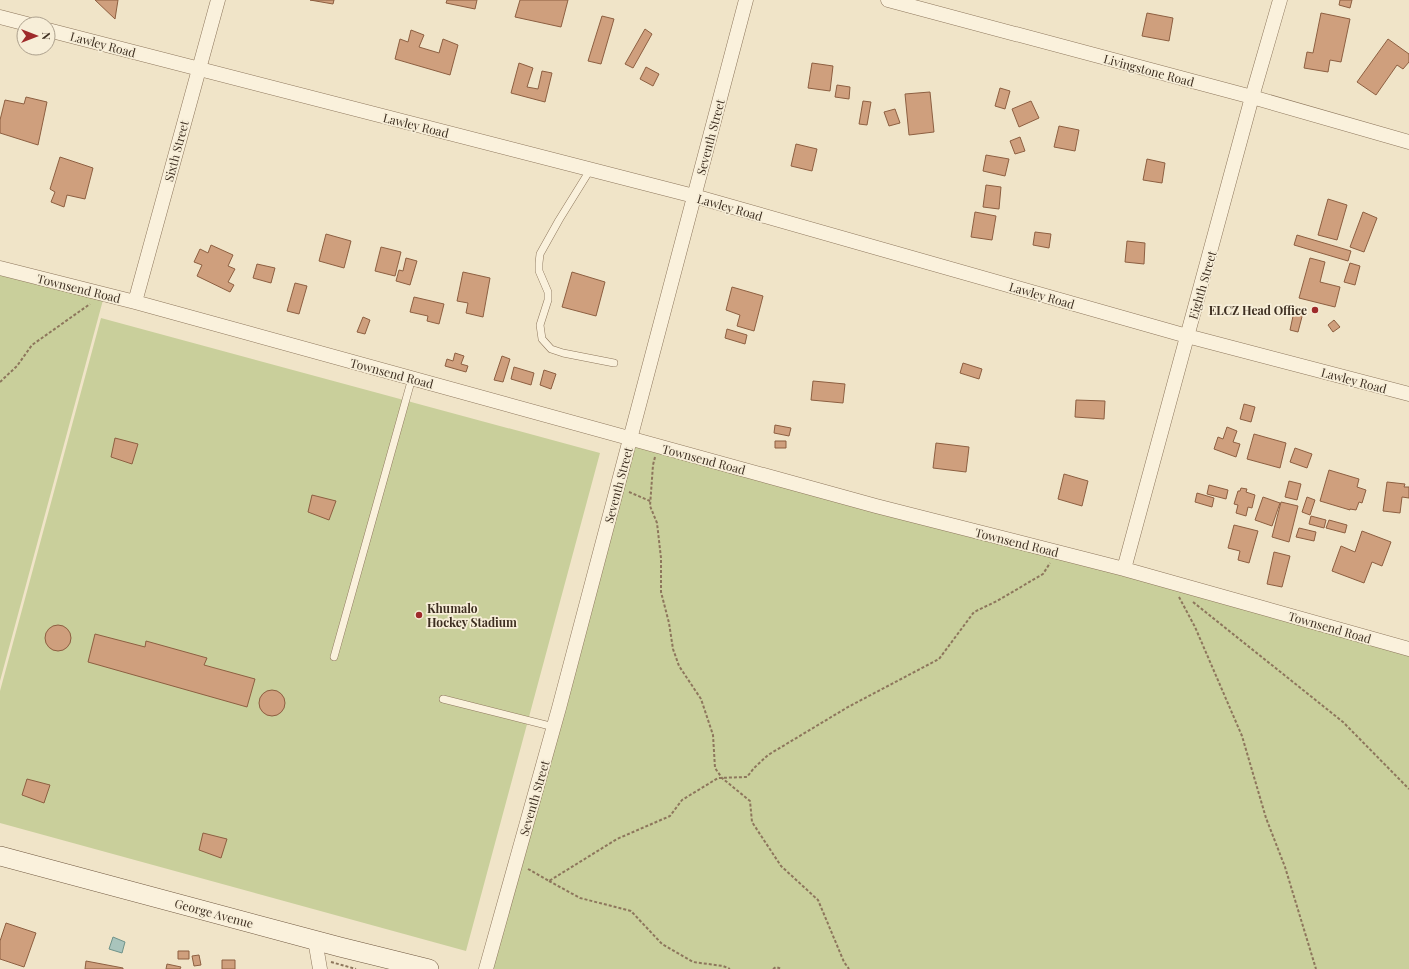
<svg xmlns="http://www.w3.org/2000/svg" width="1409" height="969" font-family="'Playfair Display',serif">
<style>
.green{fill:#c9cf9b}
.water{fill:#a9c4bc;stroke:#6f938a}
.building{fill:#cf9f7d;stroke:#8d5f41}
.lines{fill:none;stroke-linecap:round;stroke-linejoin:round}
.lane-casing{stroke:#8d765c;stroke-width:8}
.street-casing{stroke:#8d765c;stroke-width:15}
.secondary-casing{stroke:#6f573f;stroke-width:20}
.path{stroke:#8d765c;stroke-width:2;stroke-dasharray:3 2;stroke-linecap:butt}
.lane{stroke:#faf1dc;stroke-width:7}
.street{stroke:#faf1dc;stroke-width:14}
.secondary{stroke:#faf1dc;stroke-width:19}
.poi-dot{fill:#9e2a2b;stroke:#f7eed8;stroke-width:1.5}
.labels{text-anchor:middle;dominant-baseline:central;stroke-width:3.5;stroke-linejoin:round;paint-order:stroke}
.street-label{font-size:12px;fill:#3d2e20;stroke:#f7eed8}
.poi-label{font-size:12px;font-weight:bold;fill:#3d2e20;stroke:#f7eed8;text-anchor:end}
</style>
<rect width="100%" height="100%" fill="#f0e4c8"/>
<path class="green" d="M 0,274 L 103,300 L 0,681 Z
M 101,318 L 600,453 L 466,951 L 0,823 L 0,691 Z
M 631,438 L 1409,652 L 1409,969 L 486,969 Z"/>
<path class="water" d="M 113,937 L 125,942 L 122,953 L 109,949 Z"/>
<path class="building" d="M 95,0 L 118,0 L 115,19 Z
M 310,0 L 334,0 L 333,4 Z
M 447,0 L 477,0 L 475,9 L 446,3 Z
M 520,0 L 568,0 L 561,27 L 515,17 Z
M 1340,0 L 1352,0 L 1350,8 L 1339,5 Z
M 1147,13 L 1173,18 L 1169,41 L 1142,36 Z
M 1321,13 L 1350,19 L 1341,62 L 1330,60 L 1328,72 L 1304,68 L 1307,52 L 1313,53 Z
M 602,16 L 614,19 L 601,64 L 588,61 Z
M 645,29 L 652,34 L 633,68 L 625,64 Z
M 411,30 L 424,35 L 419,47 L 439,53 L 443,39 L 458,45 L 450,75 L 395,59 L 400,39 L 408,42 Z
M 1388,39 L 1409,54 L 1409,62 L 1403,69 L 1397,65 L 1376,95 L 1357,82 Z
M 519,63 L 533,68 L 527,87 L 538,89 L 542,71 L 552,73 L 545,102 L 511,93 Z
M 812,63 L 833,66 L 830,91 L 808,88 Z
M 646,67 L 659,74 L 653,86 L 640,79 Z
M 837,85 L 850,87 L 849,99 L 835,97 Z
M 1000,88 L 1010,91 L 1005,109 L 995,106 Z
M 930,92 L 934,132 L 909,135 L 905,94 Z
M 26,97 L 47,102 L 38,145 L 0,133 L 0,120 L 5,100 L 24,104 Z
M 863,101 L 871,102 L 867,125 L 859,124 Z
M 1031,101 L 1039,118 L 1019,127 L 1012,109 Z
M 895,109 L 900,123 L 889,126 L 884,112 Z
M 1059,126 L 1079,130 L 1075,151 L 1054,147 Z
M 1020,137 L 1025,151 L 1015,154 L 1010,141 Z
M 796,144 L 817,149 L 812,171 L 791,166 Z
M 986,155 L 1009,159 L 1005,176 L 983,171 Z
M 60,157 L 93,168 L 85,199 L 67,195 L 64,207 L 51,202 L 55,192 L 50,189 Z
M 1147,159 L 1165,163 L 1162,183 L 1143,180 Z
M 986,185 L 1001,187 L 999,209 L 983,207 Z
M 1328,199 L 1347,205 L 1337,240 L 1318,235 Z
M 975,212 L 996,216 L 992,240 L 971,237 Z
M 1363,212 L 1377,218 L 1364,252 L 1350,247 Z
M 1035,232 L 1051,234 L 1049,248 L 1033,245 Z
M 326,234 L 351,241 L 344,268 L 319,261 Z
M 1297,235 L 1351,251 L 1348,261 L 1294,245 Z
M 1127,241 L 1145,243 L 1144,264 L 1125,262 Z
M 211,245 L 233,255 L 228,266 L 235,269 L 228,282 L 234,285 L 230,292 L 197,276 L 202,265 L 194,262 L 200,249 L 208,253 Z
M 381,247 L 401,252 L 395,276 L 375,271 Z
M 406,258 L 417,261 L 410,285 L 396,281 L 399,270 L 403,271 Z
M 1310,258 L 1325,262 L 1320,282 L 1340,287 L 1335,307 L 1299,298 Z
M 1350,263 L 1360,266 L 1355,285 L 1344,282 Z
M 257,264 L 275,268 L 271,283 L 253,278 Z
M 463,272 L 490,278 L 483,317 L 466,313 L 468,303 L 457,301 Z
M 572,272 L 605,282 L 596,316 L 562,307 Z
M 295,283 L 307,286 L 299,314 L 287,311 Z
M 732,287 L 763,296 L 754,331 L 737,326 L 740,315 L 726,310 Z
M 414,297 L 444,304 L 439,324 L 427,321 L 428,316 L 410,312 Z
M 1295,307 L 1304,309 L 1298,332 L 1290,330 Z
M 363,317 L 370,320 L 365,334 L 357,332 Z
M 1334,320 L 1340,327 L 1333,332 L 1328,325 Z
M 727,329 L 747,335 L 745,344 L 725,338 Z
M 455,353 L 464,356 L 461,364 L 468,366 L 466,372 L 445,366 L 447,359 L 453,361 Z
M 502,356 L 510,359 L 503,382 L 494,380 Z
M 963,363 L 982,369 L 979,379 L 960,373 Z
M 514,367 L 534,373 L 531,385 L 511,379 Z
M 544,370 L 556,374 L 551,389 L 540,385 Z
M 813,381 L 845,384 L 843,403 L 811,400 Z
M 1076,400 L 1105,401 L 1104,419 L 1075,417 Z
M 1244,404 L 1255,407 L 1251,422 L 1240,419 Z
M 775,425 L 791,428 L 789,436 L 774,433 Z
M 1227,427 L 1237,431 L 1233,442 L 1240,444 L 1236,457 L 1214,449 L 1218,437 L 1223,439 Z
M 1254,434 L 1286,443 L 1280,468 L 1247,459 Z
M 115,438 L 138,444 L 132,464 L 111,457 Z
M 775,441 L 786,441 L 786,448 L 775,448 Z
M 936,443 L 969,447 L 966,472 L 933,468 Z
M 1295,448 L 1312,454 L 1307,468 L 1290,462 Z
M 1329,470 L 1359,479 L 1357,487 L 1366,490 L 1362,503 L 1359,502 L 1356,510 L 1350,509 L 1350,510 L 1320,501 Z
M 1064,474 L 1088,481 L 1082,506 L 1058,499 Z
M 1289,481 L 1301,484 L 1297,500 L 1285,497 Z
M 1387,482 L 1405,484 L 1404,487 L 1409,487 L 1409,498 L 1402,497 L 1400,513 L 1383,511 Z
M 1209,485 L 1228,490 L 1226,499 L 1207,494 Z
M 1241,488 L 1247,489 L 1246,492 L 1255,495 L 1252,508 L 1248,507 L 1246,516 L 1236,513 L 1238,505 L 1234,504 L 1238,491 L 1240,491 Z
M 1197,493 L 1214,498 L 1212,507 L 1195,502 Z
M 312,495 L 336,501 L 329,520 L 308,512 Z
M 1263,497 L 1280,503 L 1272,526 L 1255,520 Z
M 1307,497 L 1315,500 L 1310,515 L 1302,512 Z
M 1281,502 L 1298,506 L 1289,542 L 1272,537 Z
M 1311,516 L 1326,520 L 1324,528 L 1309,524 Z
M 1329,520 L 1347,525 L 1345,533 L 1326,528 Z
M 1234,525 L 1258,531 L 1249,563 L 1238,560 L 1240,551 L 1228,548 Z
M 1299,528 L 1316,532 L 1314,541 L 1296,537 Z
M 1362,531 L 1391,542 L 1382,566 L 1372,562 L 1364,583 L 1332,571 L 1341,546 L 1355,552 Z
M 1274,552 L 1290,556 L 1282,587 L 1267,584 Z
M45 638a13 13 0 1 1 26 0a13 13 0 1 1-26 0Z
M 95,634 L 145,647 L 146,641 L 207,658 L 204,665 L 255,679 L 247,707 L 88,662 Z
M259 703a13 13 0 1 1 26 0a13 13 0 1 1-26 0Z
M 27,779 L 50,785 L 44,803 L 22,795 Z
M 203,833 L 227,839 L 221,858 L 199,850 Z
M 6,923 L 36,933 L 24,967 L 0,959 L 0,941 Z
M 178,951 L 189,951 L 189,959 L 178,959 Z
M 199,955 L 201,965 L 194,966 L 192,956 Z
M 222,960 L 235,960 L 235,969 L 222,969 Z
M 86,961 L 123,968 L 123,969 L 85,969 Z
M 167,964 L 181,967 L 180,969 L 166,969 Z"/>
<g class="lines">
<defs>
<path id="lane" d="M 590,170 L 559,220 L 540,254 L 539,263 L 539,271 L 548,292 L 548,300 L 540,325 L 542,339 L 551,349 L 563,353 L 614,363
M 334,657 L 412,378
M 443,699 L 554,727"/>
<path id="street" d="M 888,0 L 1252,97 L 1409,142
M 0,17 L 27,24
M 48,30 L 694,196 L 1187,336 L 1409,394
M 0,268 L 135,302 L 876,506 L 1124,569 L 1409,649
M 135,302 L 218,0
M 1124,569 L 1252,97 L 1280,0
M 315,940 L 320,969
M 486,969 L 559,708 L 746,0"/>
<path id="secondary" d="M 0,856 L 340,947 L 429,969"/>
</defs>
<use href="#lane" class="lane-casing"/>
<use href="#street" class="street-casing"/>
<use href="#secondary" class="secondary-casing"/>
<path class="path" d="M 0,382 L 17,366 L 32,345 L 90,304
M 655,457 L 653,465 L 650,506 L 657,523 L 661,558 L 661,592 L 669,623 L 673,649 L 679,666 L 701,699 L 713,735 L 715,768 L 722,778 L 750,801 L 752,822 L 781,866 L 818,900 L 844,962 L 849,969
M 629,492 L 650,501
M 1179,597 L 1195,627 L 1242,736 L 1266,818 L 1285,867 L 1316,969
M 1193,602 L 1343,722 L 1409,789
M 528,869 L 549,881 L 617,839 L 670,816 L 682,800 L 718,778 L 747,777 L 754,768 L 768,755 L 848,707 L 939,659 L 974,612 L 997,601 L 1043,574 L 1050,563
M 549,881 L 580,898 L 631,911 L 662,944 L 693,962 L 723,966 L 730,969
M 331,962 L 356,969
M 773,969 L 776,967 L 782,969"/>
<use href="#lane" class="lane"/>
<use href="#street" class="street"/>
<use href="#secondary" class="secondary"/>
</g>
<g class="poi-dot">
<circle cx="1315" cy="310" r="4"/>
<circle cx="419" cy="615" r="4"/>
</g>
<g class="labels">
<g class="street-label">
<text transform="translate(103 44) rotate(15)">Lawley Road</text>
<text transform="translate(1149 70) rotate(15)">Livingstone Road</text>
<text transform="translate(416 125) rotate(14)">Lawley Road</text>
<text transform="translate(710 137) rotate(-75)">Seventh Street</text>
<text transform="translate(176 151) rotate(-75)">Sixth Street</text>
<text transform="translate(730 207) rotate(16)">Lawley Road</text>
<text transform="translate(1202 285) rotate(-74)">Eighth Street</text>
<text transform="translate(79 288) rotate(14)">Townsend Road</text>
<text transform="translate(1042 295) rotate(16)">Lawley Road</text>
<text transform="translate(392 373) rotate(15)">Townsend Road</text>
<text transform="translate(1354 380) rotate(15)">Lawley Road</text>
<text transform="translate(704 459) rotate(15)">Townsend Road</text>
<text transform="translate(618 485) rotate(-75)">Seventh Street</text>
<text transform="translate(1017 542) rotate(14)">Townsend Road</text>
<text transform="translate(1330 627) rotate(16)">Townsend Road</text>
<text transform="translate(534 798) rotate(-74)">Seventh Street</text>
<text transform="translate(214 913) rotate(15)">George Avenue</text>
</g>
<g class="poi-label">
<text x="1307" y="310">ELCZ Head Office</text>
<text x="427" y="608" text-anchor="start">Khumalo<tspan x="427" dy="14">Hockey Stadium</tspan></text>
</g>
</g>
<g transform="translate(36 36) rotate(90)"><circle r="19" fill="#f7eed8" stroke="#ada18e"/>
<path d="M0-3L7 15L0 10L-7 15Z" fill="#9e2a2b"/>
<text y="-6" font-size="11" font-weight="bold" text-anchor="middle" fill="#3d2e20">N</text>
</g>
</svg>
